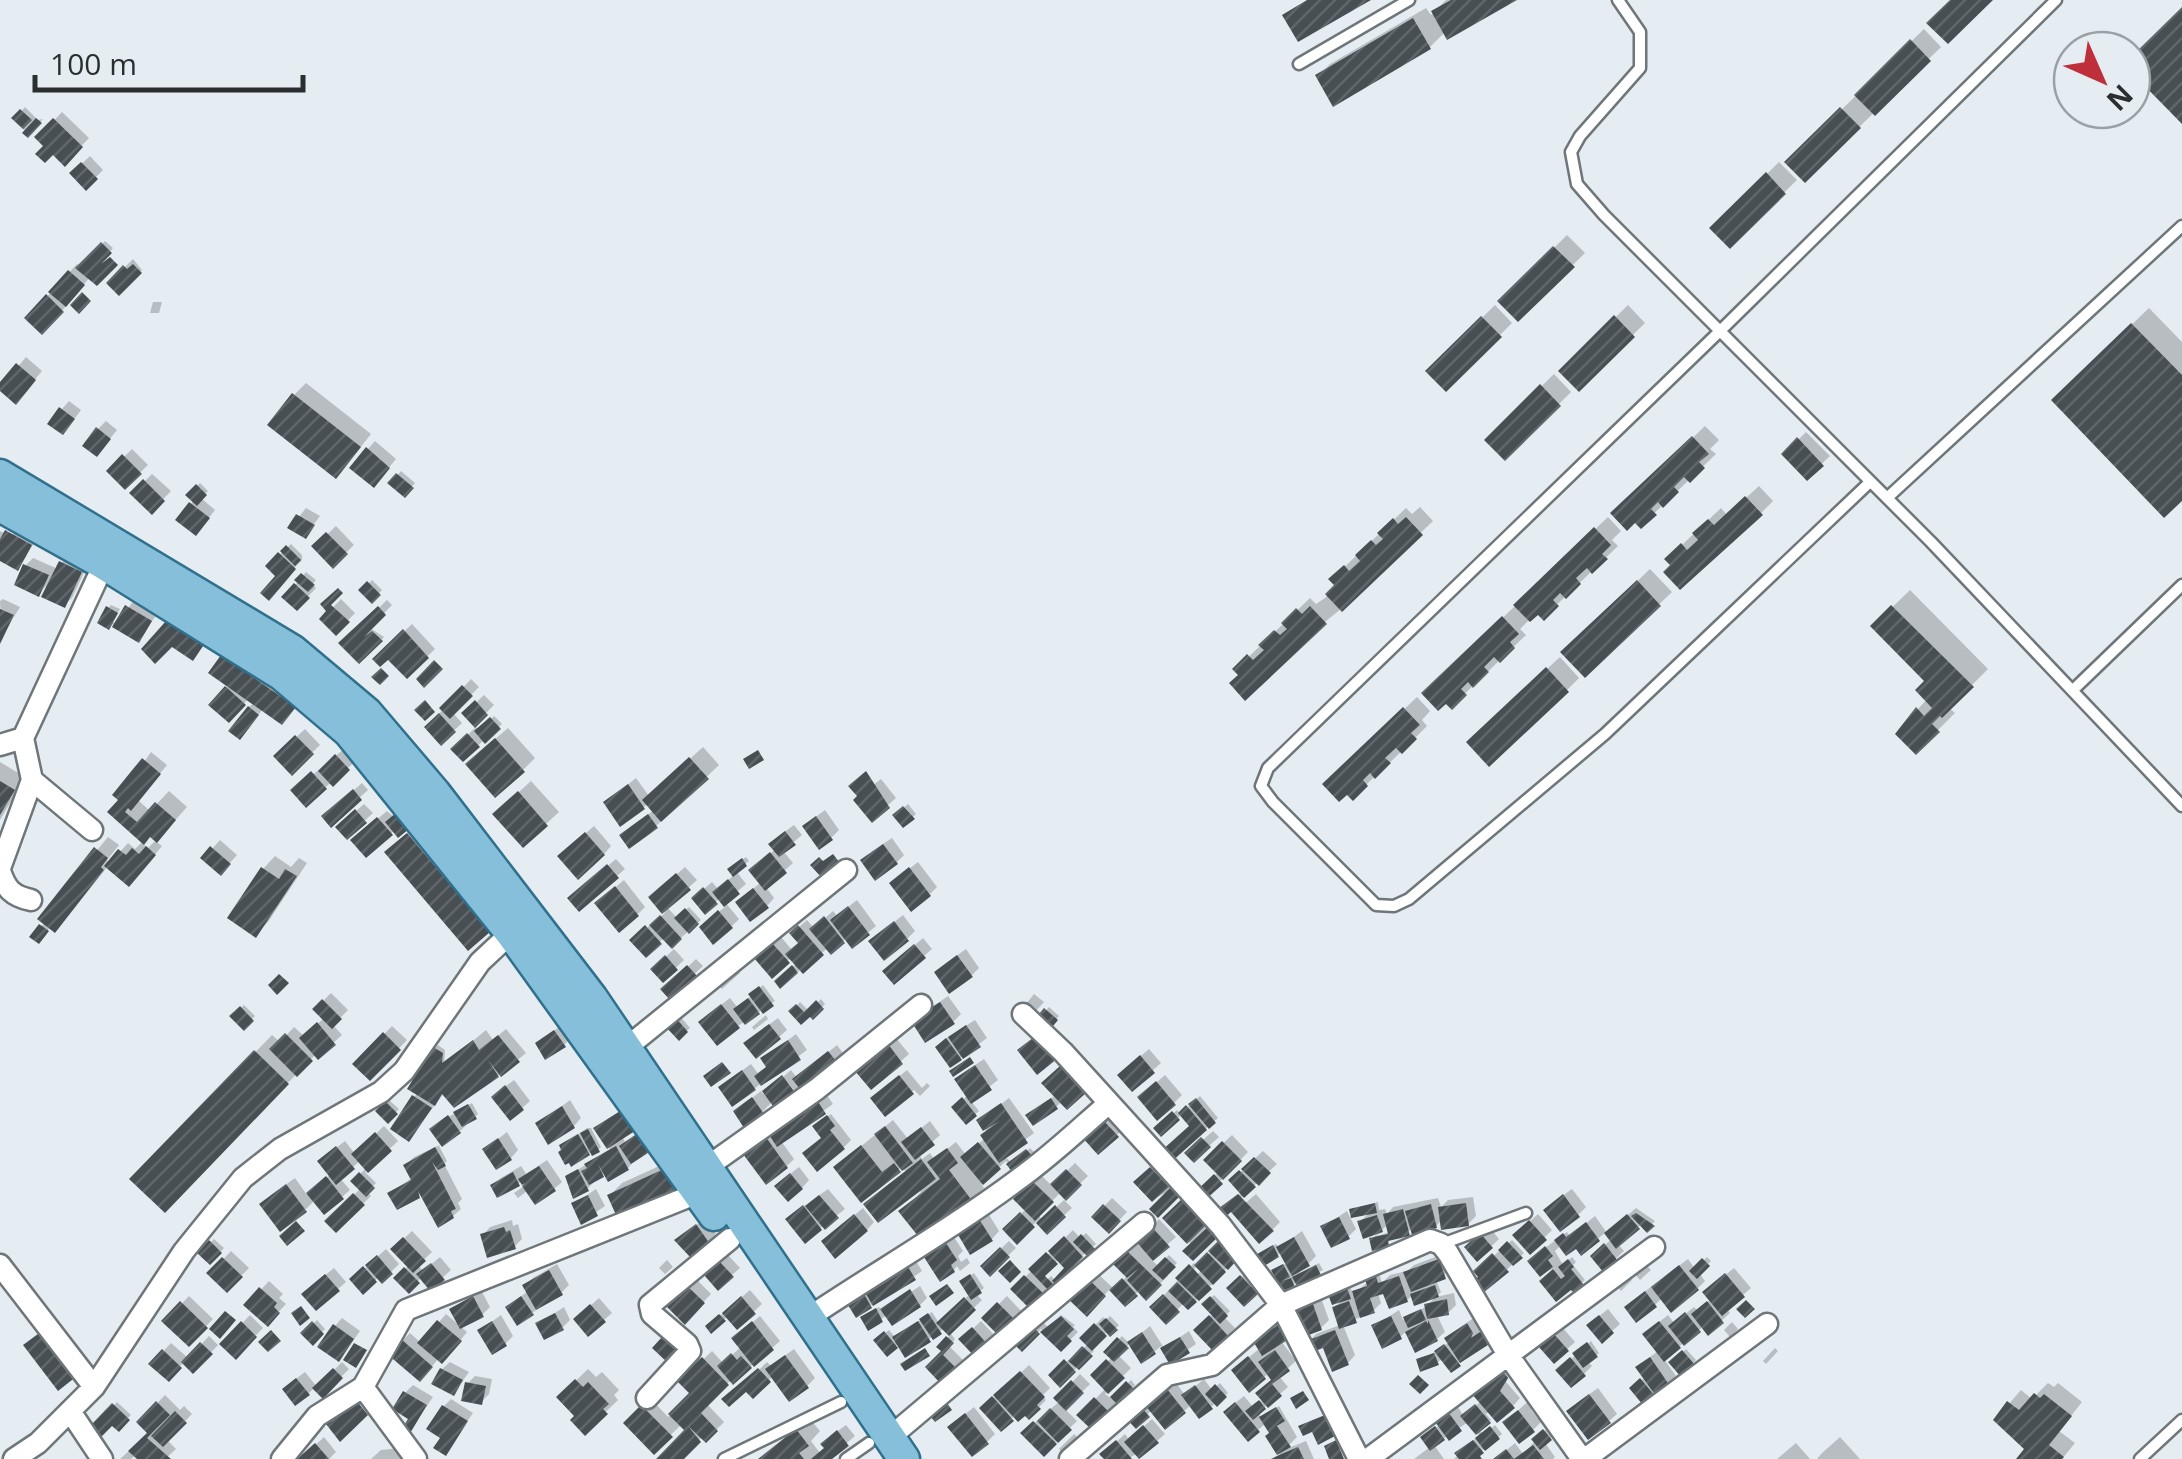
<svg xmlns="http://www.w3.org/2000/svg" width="2182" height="1459" font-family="'Open Sans',sans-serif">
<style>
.shadow{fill:#0003;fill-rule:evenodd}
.building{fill:url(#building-hatch)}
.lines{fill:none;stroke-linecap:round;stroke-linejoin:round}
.service-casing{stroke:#6e767a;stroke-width:15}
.minor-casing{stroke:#6e767a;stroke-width:25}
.primary-casing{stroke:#30708d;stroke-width:35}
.service{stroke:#fff;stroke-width:10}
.minor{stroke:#fff;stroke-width:20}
.primary{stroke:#85bfd9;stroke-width:30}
</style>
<defs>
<pattern id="building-hatch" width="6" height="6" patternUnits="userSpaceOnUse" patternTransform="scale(2.5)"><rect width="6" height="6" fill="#484f53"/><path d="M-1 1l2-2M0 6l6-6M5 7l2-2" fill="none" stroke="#606669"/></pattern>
</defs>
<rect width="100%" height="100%" fill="#e5edf2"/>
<path class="shadow" d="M 1446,0 L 1512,0 L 1445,32 L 1430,47 L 1318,76 L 1330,64 L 1426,8 L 1431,15 Z
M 1924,29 L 1941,47 L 1805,180 L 1788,162 Z
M 25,107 L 38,120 L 43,119 L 28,135 L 15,119 Z
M 62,112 L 89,138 L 65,163 L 38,137 Z
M 90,156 L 103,170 L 86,187 L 72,173 Z
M 1779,162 L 1797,180 L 1730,245 L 1713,228 Z
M 1567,235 L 1585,253 L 1518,319 L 1501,301 Z
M 105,241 L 113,248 L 70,302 L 42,332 L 27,318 L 77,264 L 80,266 Z
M 133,259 L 142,270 L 119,293 L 109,283 Z
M 153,302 L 162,302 L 159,313 L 150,313 Z
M 1495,305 L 1512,323 L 1446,389 L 1428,371 Z
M 1628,305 L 1645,323 L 1579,388 L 1561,371 Z
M 2149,308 L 2182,342 L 2182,497 L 2054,400 Z
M 26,357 L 42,371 L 23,394 L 0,388 Z
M 1554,374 L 1571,392 L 1505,458 L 1487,440 Z
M 306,383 L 371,434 L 348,463 L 294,395 Z
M 69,401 L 81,410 L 70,425 L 50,423 Z
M 106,421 L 117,430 L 104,446 L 98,429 Z
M 1705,426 L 1719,440 L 1710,449 L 1716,454 L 1690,479 L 1641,526 L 1636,520 L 1614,513 Z
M 1806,432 L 1830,456 L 1807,478 L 1784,454 Z
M 375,441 L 396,459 L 381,477 L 368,449 Z
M 132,449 L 148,465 L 125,487 L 110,471 Z
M 401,471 L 415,483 L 405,494 L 391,483 Z
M 152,474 L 171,491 L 152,511 L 133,493 Z
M 200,483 L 208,491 L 201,498 L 215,510 L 203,525 L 178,519 L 194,500 L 189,495 Z
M 1759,486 L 1773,501 L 1761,513 L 1673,565 L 1667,559 L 1721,508 L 1727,515 Z
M 1420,507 L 1433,521 L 1342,608 L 1325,622 L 1241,675 L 1236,669 L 1310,598 L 1316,604 L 1325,598 L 1337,585 L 1332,579 L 1406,508 L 1412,514 Z
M 306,508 L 320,516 L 305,536 L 291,527 Z
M 1608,517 L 1621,531 L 1612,540 L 1618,546 L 1592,571 L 1544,617 L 1538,611 L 1520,629 L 1526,635 L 1452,706 L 1424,693 Z
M 14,524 L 38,537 L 18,568 L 0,559 L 0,531 L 12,537 L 14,532 L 8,530 Z
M 336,526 L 354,545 L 333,565 L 315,546 Z
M 291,544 L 302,555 L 302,560 L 283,580 L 268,566 Z
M 68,554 L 88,564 L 72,598 L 64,605 L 50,582 L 38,594 L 26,565 L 33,558 L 58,569 Z
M 1650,569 L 1672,592 L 1585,675 L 1563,652 Z
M 306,572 L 316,580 L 312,585 L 316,588 L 297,608 L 285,597 Z
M 372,580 L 382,590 L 372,601 L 362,590 Z
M 1910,590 L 1988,669 L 1949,708 L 1955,713 L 1916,752 L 1918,709 L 1927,699 L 1928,681 L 1873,626 Z
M 3,599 L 20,607 L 2,636 L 0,601 Z
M 135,599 L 158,613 L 138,640 L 112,624 L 108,608 L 111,605 L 120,609 L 113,622 L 116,624 Z
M 341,599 L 355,613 L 336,633 L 322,619 Z
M 387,600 L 392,605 L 370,628 L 384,637 L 377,644 L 342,643 Z
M 176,615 L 209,637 L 200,650 L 193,658 L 172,644 L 144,649 Z
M 412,624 L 435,649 L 407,676 L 388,656 L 375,659 Z
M 235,644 L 306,694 L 282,722 L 263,709 L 247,729 L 249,707 L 254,703 L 248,699 L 229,720 L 211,704 L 229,685 L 211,673 Z
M 1560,657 L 1579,678 L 1567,690 L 1481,730 Z
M 471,679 L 479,687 L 453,713 L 462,723 L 441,743 L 427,727 Z
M 484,695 L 494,705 L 475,724 L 465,713 Z
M 1417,697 L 1430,711 L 1422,720 L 1427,726 L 1402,751 L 1353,797 L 1347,791 L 1326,784 Z
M 494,716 L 502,724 L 463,759 L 453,749 L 476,727 L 479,730 Z
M 508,728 L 535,758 L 523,770 L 480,752 Z
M 305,729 L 320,745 L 292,772 L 276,756 Z
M 703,747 L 719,765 L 656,826 L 629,828 L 654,810 L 648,803 L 644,807 L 606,802 L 636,778 L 649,796 Z
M 344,749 L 356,761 L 306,804 L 294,790 Z
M 151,752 L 167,765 L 138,800 L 150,811 L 169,791 L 187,807 L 169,827 L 151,834 L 142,843 L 148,848 L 155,841 L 162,846 L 137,876 L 108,866 L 67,917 L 51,926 L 39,941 L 33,936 L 45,922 L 41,918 L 108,837 L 119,845 L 107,860 L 110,863 L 128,843 L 135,849 L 143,841 L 110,812 Z
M 0,762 L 25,777 L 0,820 Z
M 881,779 L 896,798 L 872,819 L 867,790 Z
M 531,781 L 559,812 L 523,845 L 508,802 Z
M 362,783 L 368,790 L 331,824 L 332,809 Z
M 364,804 L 373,813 L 347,837 L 338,827 Z
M 908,804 L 916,814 L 904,825 L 896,815 Z
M 825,810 L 839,830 L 831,838 L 813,819 Z
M 387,811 L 394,817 L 395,830 L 366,855 L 361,833 Z
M 420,823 L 501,918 L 489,930 L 400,840 Z
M 794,825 L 802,835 L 783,851 L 793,863 L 766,887 L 774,898 L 767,906 L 746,895 L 761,882 L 759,862 L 776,849 L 779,836 Z
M 594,826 L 611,846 L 604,854 L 568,849 Z
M 892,838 L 904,855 L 896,863 L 871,852 Z
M 220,840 L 237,855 L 221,873 L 204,858 Z
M 275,856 L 291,867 L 299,858 L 307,863 L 268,922 L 256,934 L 263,869 Z
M 746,857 L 749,861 L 736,871 L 746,884 L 725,902 L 739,919 L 732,926 L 710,919 L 726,906 L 720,898 L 706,911 L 694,898 L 712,882 L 718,889 L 734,875 L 733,866 Z
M 616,859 L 625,869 L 617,876 L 578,891 Z
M 918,862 L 937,887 L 930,894 L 900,876 Z
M 685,867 L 697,880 L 667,907 L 677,918 L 689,907 L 701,920 L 672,946 L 664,938 L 646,955 L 632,940 L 665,913 L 651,897 Z
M 624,880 L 645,907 L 638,914 L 605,896 Z
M 857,900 L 876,926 L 852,946 L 847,938 L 831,951 L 828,948 L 781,985 L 777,981 L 797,963 L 792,957 L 772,975 L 757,958 L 781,937 L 792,950 L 800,943 L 792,933 L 807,920 L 814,928 L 833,911 L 837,916 Z
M 903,915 L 915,931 L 907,939 L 879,934 Z
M 923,938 L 932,949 L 924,956 L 893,964 Z
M 674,949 L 684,960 L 663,980 L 653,969 Z
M 966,949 L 979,968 L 972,975 L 945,964 Z
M 696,959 L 703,966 L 670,997 L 664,990 Z
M 734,966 L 740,973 L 722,989 L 716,982 Z
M 763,985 L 775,1001 L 738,1026 L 709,1014 L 730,998 L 738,1008 Z
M 331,993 L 348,1010 L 333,1025 L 342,1035 L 318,1057 L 316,1054 L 165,1209 L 133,1178 L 272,1035 L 280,1042 L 294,1027 L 304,1036 L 324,1018 L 315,1009 Z
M 1034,994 L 1044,1002 L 1035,1012 L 1026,1004 Z
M 948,996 L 961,1014 L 953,1022 L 922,1014 Z
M 821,999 L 825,1004 L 813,1017 L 792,1011 L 800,1002 L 809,1011 Z
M 244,1005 L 255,1016 L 244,1027 L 233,1016 Z
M 1049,1007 L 1059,1016 L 1047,1029 L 1038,1019 Z
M 766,1015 L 768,1019 L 754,1030 L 752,1027 Z
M 680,1016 L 690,1028 L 679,1037 L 669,1026 Z
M 778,1018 L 787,1030 L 779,1037 L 754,1036 Z
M 975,1020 L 987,1038 L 951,1065 L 945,1039 Z
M 563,1024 L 572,1037 L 564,1045 L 538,1043 Z
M 392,1026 L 407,1040 L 370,1078 L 356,1063 Z
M 506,1029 L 526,1053 L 498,1076 L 444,1093 L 409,1139 L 414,1097 L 418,1093 L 425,1061 L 438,1045 L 445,1050 L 444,1065 L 486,1030 L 493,1040 Z
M 796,1034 L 807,1050 L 733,1104 L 729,1080 L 751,1064 L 759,1075 L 769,1067 L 763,1059 Z
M 897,1039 L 909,1054 L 871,1087 L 866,1064 Z
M 837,1045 L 845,1056 L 797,1095 L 773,1101 L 762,1112 L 744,1104 L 761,1091 L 763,1094 L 791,1070 L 797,1078 Z
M 1149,1049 L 1161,1063 L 1132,1089 L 1128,1067 Z
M 984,1059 L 998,1080 L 971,1101 L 979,1111 L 966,1122 L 954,1107 L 968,1095 L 965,1072 Z
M 1069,1060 L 1091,1084 L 1067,1107 L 1062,1101 L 1056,1107 L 1036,1108 L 1056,1095 L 1045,1083 Z
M 907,1070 L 922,1088 L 927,1083 L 930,1086 L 920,1096 L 914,1090 L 885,1113 L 881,1091 Z
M 1165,1075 L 1182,1095 L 1174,1103 L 1148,1090 Z
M 514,1080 L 530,1101 L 511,1118 L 502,1089 Z
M 824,1091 L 833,1104 L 781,1141 L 794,1159 L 787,1166 L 743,1150 Z
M 1200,1096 L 1218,1118 L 1170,1160 L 1192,1126 L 1182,1114 L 1162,1134 L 1157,1128 L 1177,1110 L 1180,1114 Z
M 1009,1098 L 1034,1133 L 1004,1156 L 1012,1163 L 1030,1148 L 1034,1152 L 1013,1169 L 1006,1161 L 981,1184 L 984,1188 L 972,1200 L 922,1238 L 902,1211 L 921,1192 L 902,1167 L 861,1199 L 836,1167 L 893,1120 L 908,1139 L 930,1121 L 940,1135 L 919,1154 L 922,1159 L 930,1153 L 934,1159 L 956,1142 L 966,1155 L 985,1138 L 987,1132 L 979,1121 Z
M 389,1100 L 399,1109 L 388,1120 L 379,1111 Z
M 570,1100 L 581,1118 L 574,1126 L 538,1124 Z
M 634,1102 L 622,1136 L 625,1142 L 647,1127 L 635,1160 L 628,1168 L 605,1172 L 587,1189 L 568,1176 L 610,1149 L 596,1129 Z
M 472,1103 L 478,1114 L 460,1131 L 439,1146 L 447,1161 L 444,1164 L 462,1199 L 458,1203 L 461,1209 L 453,1216 L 422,1193 L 398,1207 L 391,1193 L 413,1177 L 406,1165 L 414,1157 L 442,1144 L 440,1122 Z
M 1111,1113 L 1124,1128 L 1099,1152 L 1086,1137 Z
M 831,1114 L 851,1140 L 843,1148 L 823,1137 L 815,1126 Z
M 384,1126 L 398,1141 L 365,1172 L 376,1183 L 367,1192 L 371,1196 L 336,1230 L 327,1221 L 361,1188 L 353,1181 L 366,1168 L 360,1161 L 340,1178 L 350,1190 L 342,1197 L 315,1200 L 305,1210 L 270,1196 L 295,1178 L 307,1195 L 331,1174 L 328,1154 L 345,1141 L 355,1154 Z
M 587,1128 L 591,1128 L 601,1147 L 598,1150 L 589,1153 L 562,1146 Z
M 1213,1131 L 1219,1137 L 1194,1159 L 1188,1153 Z
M 507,1132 L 518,1150 L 511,1158 L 485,1149 Z
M 1232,1135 L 1248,1152 L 1202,1200 L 1199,1229 L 1217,1220 L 1192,1245 L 1165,1218 L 1219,1172 L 1206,1160 Z
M 1263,1151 L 1277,1164 L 1222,1216 L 1218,1212 L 1242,1192 L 1231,1181 Z
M 679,1157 L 687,1176 L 675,1188 L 618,1214 L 610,1195 L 622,1183 Z
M 547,1160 L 562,1182 L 554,1189 L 528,1190 L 518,1198 L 514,1193 L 530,1182 L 528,1178 L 498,1195 L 493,1185 L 501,1178 L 521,1166 L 526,1174 Z
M 1159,1161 L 1185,1188 L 1160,1213 L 1171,1190 L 1153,1199 L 1137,1182 Z
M 1075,1163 L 1088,1176 L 1066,1197 L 1061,1192 L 1038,1215 L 1043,1220 L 1064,1200 L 1072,1208 L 1047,1231 L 1037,1221 L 1017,1241 L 1005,1229 L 1026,1209 L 1016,1199 L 1045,1166 L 1049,1170 L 1042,1176 L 1052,1186 Z
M 799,1167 L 809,1180 L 802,1188 L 785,1178 Z
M 596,1189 L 605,1206 L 583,1221 L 574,1204 Z
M 828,1189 L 845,1209 L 805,1240 L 796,1212 Z
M 1572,1189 L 1586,1207 L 1578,1215 L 1554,1202 Z
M 1256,1194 L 1280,1222 L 1272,1230 L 1243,1205 Z
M 1473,1197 L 1476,1216 L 1468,1224 L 1442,1220 L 1436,1226 L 1413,1229 L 1390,1238 L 1388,1245 L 1372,1239 L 1381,1230 L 1360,1222 L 1370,1212 L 1352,1209 L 1378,1202 L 1379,1210 L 1385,1209 L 1387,1214 L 1393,1207 L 1438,1198 L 1441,1207 L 1448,1200 ZM 1388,1224 L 1390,1232 L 1376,1236 Z
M 1112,1198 L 1127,1212 L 1109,1231 L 1094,1217 Z
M 863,1208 L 874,1222 L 867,1230 L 832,1234 Z
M 1636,1208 L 1655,1221 L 1647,1229 L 1642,1224 L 1618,1244 L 1624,1251 L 1604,1269 L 1601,1248 L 1612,1239 L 1606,1232 L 1582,1252 L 1576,1245 L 1561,1245 L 1555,1251 L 1563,1265 L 1572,1257 L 1576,1262 L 1573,1265 L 1585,1280 L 1574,1290 L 1542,1281 L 1555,1268 L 1541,1274 L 1538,1253 L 1567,1232 L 1570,1236 L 1595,1216 L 1607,1233 Z
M 1347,1211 L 1356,1229 L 1348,1237 L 1323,1227 Z
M 988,1213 L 999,1231 L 992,1239 L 967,1226 Z
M 1538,1214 L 1552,1230 L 1530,1252 L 1515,1235 Z
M 705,1219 L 716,1234 L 708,1242 L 685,1233 Z
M 1159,1219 L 1176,1237 L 1151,1259 L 1158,1266 L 1169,1255 L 1177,1263 L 1166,1274 L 1168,1276 L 1146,1297 L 1140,1290 L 1125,1304 L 1111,1288 L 1087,1313 L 1069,1296 L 1094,1270 L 1114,1289 L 1127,1276 L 1116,1263 Z
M 512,1220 L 513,1226 L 518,1224 L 522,1239 L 514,1247 L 483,1235 L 490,1227 Z
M 1489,1227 L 1499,1239 L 1478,1259 L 1467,1247 Z
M 1073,1230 L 1080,1238 L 1086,1233 L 1096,1244 L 1069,1267 L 1073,1271 L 1051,1289 L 1049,1287 L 1031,1306 L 1013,1289 ZM 1059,1259 L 1068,1268 L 1056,1281 L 1051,1276 L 1046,1281 L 1041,1276 Z
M 412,1231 L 432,1252 L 418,1265 L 423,1271 L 440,1257 L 451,1270 L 431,1288 L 422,1277 L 409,1290 L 396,1278 L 408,1266 L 393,1249 Z
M 1302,1231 L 1316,1256 L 1299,1273 L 1319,1263 L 1323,1270 L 1284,1289 L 1277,1268 L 1287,1263 L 1281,1252 L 1278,1255 L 1258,1254 L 1276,1244 L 1279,1248 Z
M 952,1234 L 963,1251 L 958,1256 L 961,1262 L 967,1258 L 970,1263 L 960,1271 L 957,1266 L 954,1270 L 925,1255 Z
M 1227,1236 L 1243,1251 L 1199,1298 L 1188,1307 L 1184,1303 L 1166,1321 L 1153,1307 L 1194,1263 L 1197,1266 ZM 1197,1266 L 1202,1270 L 1186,1285 L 1182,1281 Z
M 214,1239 L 224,1248 L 210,1262 L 200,1253 Z
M 1512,1240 L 1524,1253 L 1490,1286 L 1476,1271 Z
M 1009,1241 L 1016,1248 L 990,1273 L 983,1266 Z
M 386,1249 L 399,1264 L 382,1281 L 379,1277 L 364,1291 L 353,1279 Z
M 231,1251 L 249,1268 L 227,1290 L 210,1273 Z
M 1446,1253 L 1452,1269 L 1436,1280 L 1441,1292 L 1436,1297 L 1454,1293 L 1456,1305 L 1448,1313 L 1437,1315 L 1445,1332 L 1437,1339 L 1416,1350 L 1407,1331 L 1400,1337 L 1374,1326 L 1399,1310 L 1403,1320 L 1427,1306 L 1436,1296 L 1413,1295 L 1407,1300 L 1384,1289 L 1378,1293 L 1381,1303 L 1373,1311 L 1343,1325 L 1355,1355 L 1348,1363 L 1324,1344 L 1309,1342 L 1316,1334 L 1340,1325 L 1334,1308 L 1344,1298 L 1348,1281 L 1353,1294 L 1368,1282 L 1377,1267 L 1382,1283 L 1390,1275 L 1407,1271 L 1414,1265 Z
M 728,1255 L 740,1268 L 718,1287 L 707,1275 Z
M 913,1256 L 922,1271 L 857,1315 L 846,1298 Z
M 1707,1257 L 1711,1261 L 1699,1273 L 1705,1281 L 1697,1289 L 1662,1298 L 1655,1305 L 1635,1299 L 1688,1259 L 1695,1269 Z
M 667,1260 L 673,1267 L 665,1274 L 659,1268 Z
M 1644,1263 L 1651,1270 L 1640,1280 L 1634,1273 Z
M 557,1264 L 569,1285 L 561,1293 L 532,1313 L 508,1307 L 528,1291 L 525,1285 L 533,1278 Z
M 334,1268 L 346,1282 L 338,1289 L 312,1286 Z
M 1734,1268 L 1751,1288 L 1727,1309 L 1730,1313 L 1709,1332 L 1704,1326 L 1664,1359 L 1676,1376 L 1644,1402 L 1632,1388 L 1645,1377 L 1646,1360 L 1658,1351 L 1653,1327 L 1668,1315 L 1674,1323 L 1694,1307 L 1698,1311 L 1711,1299 L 1713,1285 Z
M 1249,1270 L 1263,1285 L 1244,1304 L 1230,1288 Z
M 974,1273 L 984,1288 L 976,1294 L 982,1300 L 949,1332 L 945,1328 L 906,1354 L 899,1343 L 887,1354 L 876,1340 L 889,1330 L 895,1337 L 932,1312 L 939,1323 L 970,1294 L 965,1279 Z
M 1628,1274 L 1632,1280 L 1621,1291 L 1616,1285 Z
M 694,1277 L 711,1294 L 685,1321 L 667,1304 Z
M 269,1281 L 283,1294 L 279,1298 L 286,1304 L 268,1323 L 247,1305 Z
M 920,1286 L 927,1298 L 920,1305 L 887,1315 L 868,1328 L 866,1315 L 879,1307 L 882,1311 Z
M 481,1290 L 490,1307 L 482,1315 L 452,1309 Z
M 750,1290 L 762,1304 L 737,1327 L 728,1316 L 711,1330 L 708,1326 Z
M 1214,1295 L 1230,1311 L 1224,1317 L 1235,1328 L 1214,1348 L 1197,1330 L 1213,1314 L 1204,1304 Z
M 189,1296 L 213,1319 L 189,1344 L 165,1321 Z
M 1007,1296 L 1023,1313 L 1001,1334 L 985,1318 Z
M 599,1298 L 612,1313 L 604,1320 L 576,1319 Z
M 1321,1298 L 1329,1320 L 1321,1328 L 1300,1311 L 1308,1303 Z
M 564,1307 L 570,1320 L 562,1328 L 538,1324 Z
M 1608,1309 L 1620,1324 L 1602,1340 L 1597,1318 Z
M 446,1314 L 467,1332 L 450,1353 L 439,1358 L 428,1371 L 402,1341 L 410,1333 L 421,1343 Z
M 250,1315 L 263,1328 L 236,1356 L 223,1343 Z
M 501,1315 L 513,1336 L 505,1344 L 480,1330 Z
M 1061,1315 L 1075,1325 L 1073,1327 L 1078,1332 L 1061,1349 L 1041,1329 L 1022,1348 L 1039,1318 L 1048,1327 Z
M 760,1316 L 780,1341 L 734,1381 L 732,1379 L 707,1404 L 724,1422 L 706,1440 L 702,1437 L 681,1459 L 659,1459 L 687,1430 L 682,1424 L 654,1451 L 627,1423 L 651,1399 L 668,1417 L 692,1393 L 681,1381 L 712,1351 L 723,1363 L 741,1347 L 742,1331 Z
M 1110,1316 L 1119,1325 L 1110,1334 L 1108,1331 L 1091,1349 L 1094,1351 L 1060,1384 L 1051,1375 L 1088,1344 L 1083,1338 L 1103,1317 L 1106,1320 Z
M 1475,1317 L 1480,1333 L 1462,1361 L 1451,1370 L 1443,1358 L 1437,1363 L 1419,1360 L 1437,1351 L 1449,1342 L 1447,1339 L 1455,1331 Z
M 342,1318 L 360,1331 L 346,1351 L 335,1326 Z
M 1288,1318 L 1281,1341 L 1296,1361 L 1279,1376 L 1288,1387 L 1258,1413 L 1262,1418 L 1279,1406 L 1297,1437 L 1284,1450 L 1306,1441 L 1314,1459 L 1276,1459 L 1280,1455 L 1268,1437 L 1280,1424 L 1266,1423 L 1258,1430 L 1234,1404 L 1244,1396 L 1253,1407 L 1263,1399 L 1274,1380 L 1269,1373 L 1250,1390 L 1242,1363 L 1260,1348 L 1256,1342 L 1264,1334 Z
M 317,1320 L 325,1329 L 313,1342 L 304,1333 Z
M 981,1321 L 996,1337 L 977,1356 L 962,1339 Z
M 1732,1322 L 1738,1329 L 1730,1337 L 1724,1330 Z
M 1150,1326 L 1164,1348 L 1189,1331 L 1196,1344 L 1170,1362 L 1161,1346 L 1154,1352 L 1130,1343 L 1118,1355 L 1131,1368 L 1105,1394 L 1112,1399 L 1131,1380 L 1135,1385 L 1092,1426 L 1080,1415 L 1106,1388 L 1094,1375 L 1112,1357 L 1106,1352 L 1122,1336 L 1129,1343 Z
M 1562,1327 L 1575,1342 L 1554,1361 L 1541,1346 Z
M 951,1334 L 955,1339 L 949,1346 L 963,1360 L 942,1381 L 928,1367 L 944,1351 L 940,1346 Z
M 209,1336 L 218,1345 L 193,1371 L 184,1362 L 169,1378 L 152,1363 L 171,1343 L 188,1358 Z
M 1591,1341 L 1599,1353 L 1588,1362 L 1592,1366 L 1584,1374 L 1559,1370 Z
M 1775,1348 L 1778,1351 L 1766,1364 L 1763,1361 Z
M 794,1349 L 815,1378 L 807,1386 L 773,1376 L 753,1396 L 743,1385 L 767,1362 L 771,1366 Z
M 1686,1349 L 1696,1360 L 1681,1374 L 1672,1362 Z
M 342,1362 L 349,1369 L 323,1395 L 315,1387 L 308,1394 L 293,1381 L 305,1372 L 317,1387 Z
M 450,1362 L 469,1372 L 454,1393 L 442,1369 Z
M 1029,1365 L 1050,1388 L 1042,1396 L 1046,1400 L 1029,1417 L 1025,1412 L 1015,1415 L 1001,1429 L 983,1408 Z
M 1504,1367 L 1510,1374 L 1506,1382 L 1520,1398 L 1513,1406 L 1490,1411 L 1486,1414 L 1491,1420 L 1479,1430 L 1483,1434 L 1495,1425 L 1502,1434 L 1472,1459 L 1454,1459 L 1479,1435 L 1468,1422 L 1434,1445 L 1444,1459 L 1414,1459 L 1430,1447 L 1426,1434 L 1440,1425 L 1436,1419 L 1455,1403 L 1464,1416 L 1481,1401 Z
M 588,1369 L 596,1377 L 602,1372 L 619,1390 L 614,1395 L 618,1400 L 585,1432 L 578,1417 L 559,1397 Z
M 1080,1374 L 1090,1384 L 1065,1409 L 1077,1421 L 1044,1453 L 1031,1426 L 1060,1401 L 1057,1398 Z
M 475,1376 L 492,1379 L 489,1394 L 481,1402 L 467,1384 Z
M 1204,1379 L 1212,1390 L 1220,1383 L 1228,1393 L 1211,1407 L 1191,1405 L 1184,1411 L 1152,1410 L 1136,1425 L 1142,1402 L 1147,1407 L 1176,1383 L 1185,1395 Z
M 2048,1383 L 2054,1387 L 2058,1383 L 2082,1402 L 2059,1431 L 2075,1443 L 2062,1459 L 2022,1459 L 2028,1448 L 1996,1419 L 2021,1390 L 2032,1399 Z
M 413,1385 L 433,1397 L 409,1432 L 411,1418 L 405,1393 Z
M 1598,1388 L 1617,1414 L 1609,1421 L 1577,1403 Z
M 165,1395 L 180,1410 L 184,1406 L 192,1414 L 167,1440 L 176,1449 L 165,1459 L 140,1459 L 136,1455 L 131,1459 L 120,1459 L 150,1432 L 139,1422 Z
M 1532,1398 L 1538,1404 L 1531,1410 L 1541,1422 L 1533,1430 L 1513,1415 Z
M 451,1399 L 473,1413 L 445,1453 L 444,1406 Z
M 117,1402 L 131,1415 L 118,1428 L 112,1422 L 93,1427 Z
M 974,1407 L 995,1434 L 987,1442 L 958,1420 Z
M 809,1418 L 820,1431 L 811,1441 L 820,1453 L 826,1448 L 831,1436 L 846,1425 L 855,1436 L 828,1459 L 762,1459 Z
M 1152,1419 L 1165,1434 L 1157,1441 L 1128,1459 L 1107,1459 L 1103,1454 L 1125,1434 L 1129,1440 Z
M 1547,1428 L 1553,1436 L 1545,1443 L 1555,1457 L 1553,1459 L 1496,1459 L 1515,1443 L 1523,1454 Z
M 1074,1434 L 1078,1438 L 1063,1453 L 1059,1449 Z
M 324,1437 L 336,1452 L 329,1459 L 300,1459 Z
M 1840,1437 L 1860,1459 L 1817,1459 L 1821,1454 Z
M 1796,1443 L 1810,1459 L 1777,1459 Z
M 411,1447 L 412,1459 L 371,1459 L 381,1450 Z"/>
<path class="building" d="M 1307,0 L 1371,0 L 1298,42 L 1282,15 Z
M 1451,0 L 1517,0 L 1447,40 L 1431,11 Z
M 1950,0 L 1993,0 L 1948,44 L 1926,23 Z
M 2182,7 L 2182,124 L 2132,73 L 2132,56 Z
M 1413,18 L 1431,49 L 1333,107 L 1315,75 Z
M 1910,39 L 1931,61 L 1875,116 L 1854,95 Z
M 1840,107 L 1861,128 L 1805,183 L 1784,162 Z
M 20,109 L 32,120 L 23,129 L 11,118 Z
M 36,118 L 42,123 L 28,138 L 22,133 Z
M 53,118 L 83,147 L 65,167 L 53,155 L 45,163 L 35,154 L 43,146 L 34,137 Z
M 81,162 L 98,179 L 86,191 L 69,173 Z
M 1766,172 L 1786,194 L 1730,249 L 1709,228 Z
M 101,242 L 112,253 L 101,264 L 110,257 L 118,265 L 97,286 L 75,268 Z
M 1553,246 L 1575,267 L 1518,322 L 1497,301 Z
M 133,264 L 142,273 L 119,296 L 106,283 L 123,265 L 127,269 Z
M 68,270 L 85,285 L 66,307 L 48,292 Z
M 82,292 L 91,301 L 79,314 L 70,305 Z
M 46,294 L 64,312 L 42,335 L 24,318 Z
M 1614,315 L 1635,337 L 1579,392 L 1558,371 Z
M 1481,316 L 1502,337 L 1446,392 L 1425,371 Z
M 2131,323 L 2182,375 L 2182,501 L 2164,518 L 2051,400 Z
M 16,363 L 36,380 L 16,405 L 0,391 L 0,382 Z
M 1540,384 L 1561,406 L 1505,461 L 1484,440 Z
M 292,393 L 361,447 L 336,479 L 267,425 Z
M 59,407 L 75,419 L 63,435 L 47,424 Z
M 96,427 L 111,439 L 97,457 L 82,446 Z
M 1692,436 L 1709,454 L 1699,462 L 1705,468 L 1690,483 L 1684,477 L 1674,487 L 1679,492 L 1663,508 L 1658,502 L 1651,509 L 1657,515 L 1641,529 L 1635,523 L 1627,531 L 1610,513 Z
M 1797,437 L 1824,466 L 1807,481 L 1781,454 Z
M 366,447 L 390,468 L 374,488 L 349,468 Z
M 122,454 L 142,474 L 125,490 L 106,471 Z
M 396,473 L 414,488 L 405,498 L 387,483 Z
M 143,479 L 165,501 L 152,515 L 129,493 Z
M 196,484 L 207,495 L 197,506 L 185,495 Z
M 1745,496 L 1763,515 L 1680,590 L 1663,572 L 1670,565 L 1664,559 L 1681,543 L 1687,550 L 1698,540 L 1692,533 L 1708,519 L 1714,525 Z
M 189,502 L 210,518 L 196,536 L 175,520 Z
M 296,514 L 315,525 L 306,539 L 287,528 Z
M 1406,517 L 1423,535 L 1342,612 L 1325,594 L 1334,585 L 1328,579 L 1344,565 L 1349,571 L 1360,561 L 1355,555 L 1371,540 L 1376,545 L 1383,539 L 1377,533 L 1393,518 L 1398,524 Z
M 1594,527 L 1611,545 L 1602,554 L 1608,559 L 1592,574 L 1587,568 L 1576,578 L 1581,584 L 1566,599 L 1560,593 L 1553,600 L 1559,606 L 1544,621 L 1538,615 L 1530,622 L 1513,605 Z
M 5,530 L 32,545 L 18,571 L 0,561 L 0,539 Z
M 326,532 L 348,554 L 333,569 L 311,546 Z
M 286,545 L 301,560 L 295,566 L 280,551 Z
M 278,552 L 296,569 L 269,601 L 260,593 L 275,576 L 265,566 Z
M 59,561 L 82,572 L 65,608 L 41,597 Z
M 23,564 L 49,575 L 39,597 L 14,585 Z
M 301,573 L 315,585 L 308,592 L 294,580 Z
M 1637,580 L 1661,606 L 1585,678 L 1560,652 Z
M 367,581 L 381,595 L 372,604 L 358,590 Z
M 294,583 L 310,598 L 297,611 L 281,597 Z
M 338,588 L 343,593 L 331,605 L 350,622 L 336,636 L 319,619 L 326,611 L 320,604 Z
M 125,605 L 152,621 L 139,643 L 112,627 Z
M 1891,605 L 1974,687 L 1942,718 L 1940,716 L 1932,724 L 1940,732 L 1916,755 L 1895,734 L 1916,707 L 1924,716 L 1932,708 L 1915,690 L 1924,681 L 1870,626 Z
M 106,606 L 118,613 L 109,630 L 97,623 Z
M 378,606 L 386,615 L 364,637 L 372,631 L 383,641 L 359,664 L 338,643 Z
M 1310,606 L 1327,624 L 1245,701 L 1229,683 L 1238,675 L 1232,669 L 1247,654 L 1253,660 L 1264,650 L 1258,645 L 1274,630 L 1280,635 L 1287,629 L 1281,623 L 1296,608 L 1302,614 Z
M 0,609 L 14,615 L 0,644 Z
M 1502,616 L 1519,634 L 1510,642 L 1515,648 L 1500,663 L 1494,657 L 1484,667 L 1489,672 L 1473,688 L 1468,682 L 1461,689 L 1467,695 L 1452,710 L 1446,704 L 1438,711 L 1421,693 Z
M 166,621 L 203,646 L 193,661 L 172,647 L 155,664 L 141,649 Z
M 403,629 L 429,658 L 407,679 L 388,660 L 380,667 L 372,659 Z
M 221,655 L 296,707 L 282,725 L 208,673 Z
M 434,660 L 443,669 L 424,688 L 416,679 Z
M 1546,667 L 1569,692 L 1489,767 L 1466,742 Z
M 381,668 L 389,676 L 380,685 L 371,677 Z
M 462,685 L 473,696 L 450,719 L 439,708 Z
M 225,686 L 246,705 L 229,723 L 208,705 Z
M 425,700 L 435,712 L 425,721 L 414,710 Z
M 475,700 L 488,715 L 475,728 L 461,713 Z
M 248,706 L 259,715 L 240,740 L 228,731 Z
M 1403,707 L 1420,725 L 1411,733 L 1417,739 L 1402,754 L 1396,748 L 1385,758 L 1391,763 L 1375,779 L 1370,773 L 1363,780 L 1368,786 L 1353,801 L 1347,795 L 1339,802 L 1322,784 Z
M 439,713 L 456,732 L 441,746 L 424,727 Z
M 490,717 L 501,729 L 485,744 L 474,731 Z
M 467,733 L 480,747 L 463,762 L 450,749 Z
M 295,735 L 314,754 L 292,776 L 273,756 Z
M 495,738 L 525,772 L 495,798 L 465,764 Z
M 758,750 L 764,760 L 749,769 L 743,759 Z
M 335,754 L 350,770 L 333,787 L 318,771 Z
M 689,757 L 709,779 L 661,822 L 642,800 Z
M 142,758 L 161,774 L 131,811 L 128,808 L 125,812 L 137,822 L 155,802 L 176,820 L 157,843 L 150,837 L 144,845 L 107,812 L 118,800 L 112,795 Z
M 311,771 L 327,789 L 306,808 L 290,790 Z
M 866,771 L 890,808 L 872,823 L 853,800 L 857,796 L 848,786 Z
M 0,781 L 15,790 L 0,815 Z
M 628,784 L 645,809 L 620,827 L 603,802 Z
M 353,789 L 362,800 L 331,828 L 321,816 Z
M 518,791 L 548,826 L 523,848 L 492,814 Z
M 903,806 L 915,819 L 903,828 L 892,815 Z
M 402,808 L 415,824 L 398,838 L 385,822 Z
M 355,809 L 367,823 L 347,840 L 335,827 Z
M 648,814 L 658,828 L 629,849 L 619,835 Z
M 816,816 L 833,840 L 819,850 L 802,826 Z
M 377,817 L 393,835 L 366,858 L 350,840 Z
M 785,831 L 796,845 L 779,857 L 768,844 Z
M 585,832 L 605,855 L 578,880 L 557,856 Z
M 407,833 L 490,932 L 468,951 L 384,852 Z
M 883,844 L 898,864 L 875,881 L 860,860 Z
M 146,846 L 156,855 L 129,887 L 104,866 L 118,849 L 126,855 L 132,848 L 139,854 Z
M 210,846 L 231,864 L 221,876 L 200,858 Z
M 94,847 L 108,858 L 101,867 L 104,870 L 55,933 L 37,919 Z
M 770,852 L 787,873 L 765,891 L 748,870 Z
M 833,854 L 840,863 L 822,878 L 810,865 L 819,857 L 823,861 Z
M 742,858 L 747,866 L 733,877 L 727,869 Z
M 607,864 L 619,878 L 579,912 L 567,898 Z
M 261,867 L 279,879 L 285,869 L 297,876 L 256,938 L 227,918 Z
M 909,867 L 931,896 L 911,912 L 889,883 Z
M 676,873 L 691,890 L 662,914 L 648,897 Z
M 728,879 L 740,894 L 724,907 L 712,892 Z
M 615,886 L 639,916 L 619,933 L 594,903 Z
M 703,887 L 718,904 L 705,915 L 691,898 Z
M 753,888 L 769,908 L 750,922 L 735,902 Z
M 848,906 L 870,935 L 852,949 L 830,920 Z
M 685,908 L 699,924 L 689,934 L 674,918 Z
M 718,910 L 733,928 L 713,945 L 699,927 Z
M 660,915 L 682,939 L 672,949 L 649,925 Z
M 824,916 L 845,943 L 831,955 L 809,929 Z
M 894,921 L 909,941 L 884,961 L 868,941 Z
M 39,924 L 49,931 L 39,944 L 29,937 Z
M 645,925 L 662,944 L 646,958 L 629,940 Z
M 798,925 L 824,955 L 803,974 L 785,954 L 798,943 L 789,933 Z
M 771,942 L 790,963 L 772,979 L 754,958 Z
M 914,944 L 926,958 L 894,985 L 882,971 Z
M 665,955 L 678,970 L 663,983 L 650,969 Z
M 957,955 L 973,977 L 949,994 L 934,972 Z
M 687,965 L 697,976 L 670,1000 L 660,989 Z
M 792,965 L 798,973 L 780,989 L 774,981 Z
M 279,974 L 289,983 L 277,995 L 268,985 Z
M 759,986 L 774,1006 L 763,1014 L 748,994 Z
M 748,998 L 760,1014 L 745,1025 L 733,1009 Z
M 322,999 L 342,1019 L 332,1029 L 312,1009 Z
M 816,1000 L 824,1009 L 813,1020 L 810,1017 L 801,1025 L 788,1011 L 796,1004 L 804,1012 Z
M 940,1002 L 955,1024 L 925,1043 L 911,1021 Z
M 721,1004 L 740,1028 L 717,1046 L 698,1022 Z
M 240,1006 L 254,1021 L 244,1031 L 229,1016 Z
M 1044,1008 L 1058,1020 L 1049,1031 L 1035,1019 Z
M 675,1017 L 688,1032 L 679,1041 L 665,1026 Z
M 317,1022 L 336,1045 L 318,1060 L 299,1038 Z
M 769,1024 L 781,1039 L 756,1059 L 743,1043 Z
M 966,1025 L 981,1047 L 963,1059 L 948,1037 Z
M 554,1030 L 566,1047 L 545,1060 L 535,1043 Z
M 383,1032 L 401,1050 L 370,1081 L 352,1064 Z
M 285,1033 L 313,1061 L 297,1077 L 269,1049 Z
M 1038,1034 L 1057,1059 L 1037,1075 L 1017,1050 Z
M 498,1035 L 520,1062 L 501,1077 L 488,1060 L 499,1077 L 454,1108 L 442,1094 L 435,1106 L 407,1089 L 433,1047 L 443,1053 L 442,1063 L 473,1040 L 479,1050 Z
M 946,1038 L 962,1060 L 950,1068 L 935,1047 Z
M 788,1040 L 801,1060 L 761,1086 L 754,1076 L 766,1067 L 760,1058 Z
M 888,1044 L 903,1064 L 871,1090 L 855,1071 Z
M 254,1050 L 289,1084 L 165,1213 L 129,1179 Z
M 828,1051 L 840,1066 L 804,1094 L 792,1079 Z
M 1140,1055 L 1155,1073 L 1132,1092 L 1117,1075 Z
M 970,1057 L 974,1063 L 953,1077 L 949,1071 Z
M 722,1062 L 731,1073 L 711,1087 L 703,1076 Z
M 975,1065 L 992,1090 L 971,1104 L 954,1079 Z
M 1060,1066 L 1086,1093 L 1067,1110 L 1041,1083 Z
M 742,1070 L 756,1090 L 732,1107 L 718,1087 Z
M 782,1075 L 798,1097 L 778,1113 L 762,1091 Z
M 899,1075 L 914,1094 L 885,1117 L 870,1098 Z
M 1156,1081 L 1176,1105 L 1157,1121 L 1137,1097 Z
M 505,1085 L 524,1110 L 510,1121 L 491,1097 Z
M 412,1095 L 432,1108 L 409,1142 L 390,1129 Z
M 752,1097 L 764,1114 L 744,1128 L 733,1111 Z
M 815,1097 L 826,1114 L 777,1147 L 766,1130 Z
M 962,1097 L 977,1116 L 966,1125 L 951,1107 Z
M 1051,1098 L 1058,1109 L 1033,1126 L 1025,1115 Z
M 1196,1098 L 1216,1123 L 1209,1129 L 1188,1104 Z
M 385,1101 L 398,1114 L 388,1124 L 375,1111 Z
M 1001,1103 L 1028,1143 L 999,1163 L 980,1135 L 1000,1121 L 983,1131 L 976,1120 Z
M 468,1104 L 477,1119 L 462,1127 L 453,1112 Z
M 1186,1105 L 1207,1130 L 1170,1163 L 1160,1152 L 1189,1126 L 1178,1113 Z
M 562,1106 L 575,1128 L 548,1145 L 535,1123 Z
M 625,1108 L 638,1129 L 607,1149 L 593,1128 Z
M 1172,1111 L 1180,1120 L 1161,1137 L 1153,1128 Z
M 448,1115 L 461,1133 L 442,1147 L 429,1129 Z
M 827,1115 L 835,1126 L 830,1130 L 845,1149 L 817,1172 L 802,1153 L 821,1138 L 812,1126 Z
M 1102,1119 L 1119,1137 L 1098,1155 L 1082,1137 Z
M 885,1126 L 913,1163 L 902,1171 L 874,1134 Z
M 921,1127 L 935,1145 L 915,1160 L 901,1142 Z
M 588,1129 L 600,1152 L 592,1156 L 580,1133 Z
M 375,1132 L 392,1151 L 368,1173 L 351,1154 Z
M 638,1133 L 651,1151 L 631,1164 L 619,1146 Z
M 763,1133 L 788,1168 L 766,1185 L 740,1150 Z
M 578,1134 L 590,1155 L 571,1167 L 569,1163 L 565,1165 L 558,1152 L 561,1150 L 559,1145 Z
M 1201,1137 L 1211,1147 L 1194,1163 L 1184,1153 Z
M 498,1138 L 512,1160 L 496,1170 L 482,1149 Z
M 1222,1141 L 1242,1161 L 1223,1180 L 1203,1160 Z
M 978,1142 L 1001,1169 L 983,1185 L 960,1157 Z
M 861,1145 L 882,1172 L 894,1163 L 901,1172 L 861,1203 L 833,1167 Z
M 336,1146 L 355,1169 L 336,1185 L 317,1161 Z
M 616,1146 L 629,1170 L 608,1182 L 598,1164 L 604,1177 L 589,1185 L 581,1171 L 587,1168 L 584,1164 Z
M 435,1147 L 446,1166 L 438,1170 L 432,1162 L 456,1209 L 451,1211 L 454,1218 L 438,1228 L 418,1191 L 420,1198 L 397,1210 L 387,1193 L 411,1180 L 403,1165 Z
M 947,1148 L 958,1163 L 949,1170 L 973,1202 L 922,1241 L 898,1211 L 940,1179 L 927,1162 Z
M 1026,1149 L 1033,1157 L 1013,1173 L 1006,1164 Z
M 1254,1157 L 1271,1173 L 1259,1186 L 1241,1169 Z
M 921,1159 L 936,1179 L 878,1223 L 863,1204 Z
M 539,1166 L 556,1191 L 535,1205 L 522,1186 L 525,1183 L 522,1185 L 518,1179 Z
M 1150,1167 L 1169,1187 L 1152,1202 L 1133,1182 Z
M 666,1168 L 676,1191 L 617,1217 L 607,1195 Z
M 578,1169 L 589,1191 L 573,1199 L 565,1176 Z
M 1066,1169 L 1082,1185 L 1066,1201 L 1050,1184 Z
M 1239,1170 L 1256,1187 L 1244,1198 L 1228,1180 Z
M 359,1172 L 375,1188 L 366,1197 L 350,1181 Z
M 513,1172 L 520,1186 L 497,1198 L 490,1185 Z
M 790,1173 L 803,1189 L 788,1202 L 774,1186 Z
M 1214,1174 L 1223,1184 L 1205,1200 L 1196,1191 Z
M 326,1176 L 344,1199 L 324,1215 L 306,1193 Z
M 1031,1180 L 1054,1202 L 1035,1221 L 1013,1199 Z
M 286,1184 L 307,1212 L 280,1232 L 259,1204 Z
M 1170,1188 L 1179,1197 L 1158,1218 L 1149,1209 Z
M 353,1193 L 365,1205 L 336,1233 L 324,1221 Z
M 1238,1194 L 1274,1231 L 1259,1244 L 1231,1212 L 1222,1220 L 1215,1211 Z
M 1563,1194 L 1580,1217 L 1560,1232 L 1543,1210 Z
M 588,1195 L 598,1216 L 581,1225 L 571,1203 Z
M 819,1195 L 839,1218 L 825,1230 L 805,1206 Z
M 1184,1197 L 1209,1222 L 1187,1244 L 1162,1218 Z
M 1375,1203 L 1377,1213 L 1351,1218 L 1349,1209 Z
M 1466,1203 L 1469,1226 L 1441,1230 L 1438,1207 Z
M 1103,1204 L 1121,1221 L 1109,1234 L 1091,1217 Z
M 1431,1204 L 1437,1228 L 1412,1235 L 1405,1211 Z
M 803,1205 L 822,1230 L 805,1244 L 785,1219 Z
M 1055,1205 L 1066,1217 L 1047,1235 L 1036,1223 Z
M 1403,1209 L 1410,1236 L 1388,1241 L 1389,1247 L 1372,1251 L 1369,1238 L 1388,1234 L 1383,1214 Z
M 1020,1212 L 1035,1227 L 1017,1245 L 1002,1229 Z
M 1636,1213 L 1655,1226 L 1647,1233 L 1631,1216 Z
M 854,1214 L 868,1231 L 835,1259 L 821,1241 Z
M 1627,1214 L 1640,1229 L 1616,1249 L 1604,1233 Z
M 1377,1215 L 1383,1232 L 1363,1239 L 1357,1221 Z
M 1339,1217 L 1350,1239 L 1331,1248 L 1320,1226 Z
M 979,1219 L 993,1241 L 970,1255 L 957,1233 Z
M 1529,1220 L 1547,1240 L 1530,1255 L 1512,1235 Z
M 296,1221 L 305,1231 L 287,1246 L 279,1236 Z
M 1586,1222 L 1600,1241 L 1581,1256 L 1576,1249 L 1566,1256 L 1554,1240 L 1563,1233 L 1566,1237 Z
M 696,1224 L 710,1244 L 691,1258 L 674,1240 Z
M 1150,1225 L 1170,1247 L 1153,1261 L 1134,1239 Z
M 1209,1226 L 1218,1237 L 1193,1261 L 1182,1251 Z
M 504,1227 L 506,1232 L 510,1230 L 516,1249 L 487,1258 L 480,1234 Z
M 1480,1233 L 1493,1248 L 1477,1262 L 1464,1247 Z
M 1081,1234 L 1095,1249 L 1087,1256 L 1073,1242 Z
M 1064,1236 L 1083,1257 L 1068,1272 L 1071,1276 L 1060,1288 L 1052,1281 L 1064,1268 L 1048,1251 Z
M 403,1237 L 426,1261 L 413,1273 L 390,1249 Z
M 1294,1237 L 1310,1266 L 1292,1276 L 1276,1247 Z
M 209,1240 L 222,1253 L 210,1265 L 197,1253 Z
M 944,1240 L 957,1260 L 951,1265 L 955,1272 L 940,1282 L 922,1254 Z
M 1218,1241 L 1237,1260 L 1228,1270 L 1208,1251 Z
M 1507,1241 L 1523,1258 L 1513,1266 L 1498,1250 Z
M 1604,1243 L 1618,1261 L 1604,1273 L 1590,1256 Z
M 1273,1245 L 1279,1257 L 1259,1269 L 1252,1257 Z
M 1545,1246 L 1553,1256 L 1548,1260 L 1553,1267 L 1540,1277 L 1527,1261 Z
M 1000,1247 L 1010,1257 L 990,1277 L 980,1266 Z
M 1126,1250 L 1162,1285 L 1146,1301 L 1127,1280 L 1139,1268 L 1127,1278 L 1112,1263 Z
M 1046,1252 L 1058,1264 L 1045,1276 L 1057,1288 L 1051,1293 L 1028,1269 Z
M 1207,1252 L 1226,1272 L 1213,1285 L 1194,1265 Z
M 1492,1253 L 1509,1272 L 1478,1297 L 1468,1286 L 1478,1277 L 1473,1271 Z
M 377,1255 L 393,1274 L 382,1284 L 365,1265 Z
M 222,1257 L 243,1277 L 227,1293 L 206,1273 Z
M 1165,1257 L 1176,1267 L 1163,1280 L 1152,1270 Z
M 1702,1258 L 1710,1266 L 1697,1279 L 1689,1271 Z
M 1439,1259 L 1446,1279 L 1411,1292 L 1403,1272 Z
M 1568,1259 L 1574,1267 L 1571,1269 L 1584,1285 L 1574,1293 L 1571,1290 L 1556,1302 L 1539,1281 L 1553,1269 L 1561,1279 L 1565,1276 L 1558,1267 Z
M 1010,1260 L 1021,1272 L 1010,1283 L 998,1271 Z
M 719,1261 L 734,1277 L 718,1291 L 704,1275 Z
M 905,1262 L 916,1280 L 873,1306 L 862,1287 Z
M 431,1263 L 445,1280 L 431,1292 L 416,1274 Z
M 1189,1264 L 1212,1289 L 1199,1301 L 1175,1278 Z
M 1283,1264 L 1290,1277 L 1282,1281 L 1291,1278 L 1295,1287 L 1283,1293 L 1271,1270 Z
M 1316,1265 L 1321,1275 L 1298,1288 L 1292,1277 Z
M 1679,1265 L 1699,1290 L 1671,1313 L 1651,1287 Z
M 363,1266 L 377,1282 L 363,1295 L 349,1279 Z
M 404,1267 L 420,1283 L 409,1294 L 393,1278 Z
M 1374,1269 L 1378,1283 L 1399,1276 L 1408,1302 L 1389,1309 L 1383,1294 L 1370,1298 L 1375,1313 L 1360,1318 L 1352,1291 L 1367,1286 L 1363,1272 Z
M 549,1270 L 563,1295 L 536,1310 L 522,1285 Z
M 1725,1273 L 1745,1297 L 1722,1316 L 1702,1292 Z
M 325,1274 L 340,1291 L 316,1311 L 301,1294 Z
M 970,1274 L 982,1293 L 971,1300 L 959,1281 Z
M 1024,1275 L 1045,1295 L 1031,1310 L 1010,1289 Z
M 1240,1275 L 1258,1294 L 1244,1307 L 1226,1288 Z
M 1085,1276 L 1106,1296 L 1087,1317 L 1065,1296 Z
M 1122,1278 L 1138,1296 L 1125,1307 L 1109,1290 Z
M 1177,1282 L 1197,1302 L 1188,1310 L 1168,1291 Z
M 1345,1282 L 1351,1299 L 1332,1305 L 1326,1289 Z
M 684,1283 L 705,1303 L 685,1325 L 664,1304 Z
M 947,1284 L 954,1293 L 936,1306 L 929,1296 Z
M 1435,1285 L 1439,1297 L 1414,1306 L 1410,1294 Z
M 259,1287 L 277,1303 L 274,1307 L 280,1313 L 268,1327 L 243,1305 Z
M 860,1287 L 872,1308 L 856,1318 L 843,1297 Z
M 910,1289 L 921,1307 L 892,1326 L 880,1309 Z
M 1645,1291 L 1657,1307 L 1636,1323 L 1624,1307 Z
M 1163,1294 L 1180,1312 L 1166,1325 L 1149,1307 Z
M 473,1296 L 484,1317 L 460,1329 L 449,1309 Z
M 521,1296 L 534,1315 L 517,1326 L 505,1307 Z
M 741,1296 L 756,1314 L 737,1330 L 722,1313 Z
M 1210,1296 L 1228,1316 L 1220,1324 L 1201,1304 Z
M 964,1297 L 976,1310 L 949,1336 L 936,1323 Z
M 1447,1299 L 1449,1315 L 1427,1319 L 1424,1304 Z
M 1746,1300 L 1755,1309 L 1745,1318 L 1736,1309 Z
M 180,1301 L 208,1328 L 189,1347 L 161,1321 Z
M 1349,1301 L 1357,1323 L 1339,1329 L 1332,1307 Z
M 1707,1301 L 1724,1323 L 1708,1336 L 1691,1314 Z
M 997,1302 L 1017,1322 L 1001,1338 L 981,1318 Z
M 590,1304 L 606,1322 L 588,1337 L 573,1319 Z
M 1313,1304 L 1322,1330 L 1306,1336 L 1297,1310 Z
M 301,1306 L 310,1318 L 300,1326 L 291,1313 Z
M 876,1308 L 883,1322 L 868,1331 L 860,1317 Z
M 1421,1309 L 1426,1320 L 1408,1328 L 1403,1317 Z
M 225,1311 L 236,1320 L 220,1339 L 209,1329 Z
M 1685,1312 L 1701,1332 L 1684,1346 L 1668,1326 Z
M 555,1313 L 564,1330 L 544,1340 L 535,1323 Z
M 928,1313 L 942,1334 L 933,1340 L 919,1319 Z
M 719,1314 L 726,1321 L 711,1334 L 705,1326 Z
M 1209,1315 L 1229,1337 L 1214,1352 L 1193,1330 Z
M 1599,1315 L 1614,1333 L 1602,1344 L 1586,1325 Z
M 1061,1316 L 1074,1329 L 1067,1336 L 1072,1341 L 1061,1352 L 1040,1332 Z
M 1391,1316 L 1402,1339 L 1382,1349 L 1371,1325 Z
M 1106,1318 L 1118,1330 L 1110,1337 L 1099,1324 Z
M 437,1320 L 462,1341 L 442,1364 L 417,1343 Z
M 1428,1320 L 1438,1341 L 1415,1353 L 1405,1332 L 1426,1321 L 1428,1324 Z
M 241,1321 L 257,1337 L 236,1360 L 219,1344 Z
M 312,1321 L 324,1334 L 313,1346 L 300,1333 Z
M 492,1321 L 507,1346 L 492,1355 L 477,1330 Z
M 752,1321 L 774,1350 L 754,1367 L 731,1338 Z
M 918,1321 L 931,1342 L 905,1358 L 892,1337 Z
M 1659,1321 L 1681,1348 L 1664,1362 L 1642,1334 Z
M 1094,1323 L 1107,1336 L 1092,1351 L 1079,1338 Z
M 1467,1323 L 1473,1333 L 1471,1338 L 1483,1330 L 1491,1343 L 1460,1363 L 1444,1338 Z
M 333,1324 L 354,1339 L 339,1362 L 317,1347 Z
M 1030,1324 L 1040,1334 L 1022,1352 L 1012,1342 Z
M 1280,1324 L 1289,1339 L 1262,1356 L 1253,1341 Z
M 972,1327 L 990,1347 L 977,1359 L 958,1339 Z
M 271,1330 L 281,1341 L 268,1352 L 258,1342 Z
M 1335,1330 L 1349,1365 L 1332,1372 L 1323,1348 L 1310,1353 L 1306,1341 Z
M 42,1331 L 77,1376 L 58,1391 L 23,1345 Z
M 884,1331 L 898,1348 L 887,1357 L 873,1340 Z
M 1142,1332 L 1156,1354 L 1141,1364 L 1127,1342 Z
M 1553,1333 L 1569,1351 L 1554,1364 L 1538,1346 Z
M 946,1336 L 954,1343 L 943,1355 L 958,1370 L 942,1385 L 925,1367 L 941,1351 L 936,1347 Z
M 662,1337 L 679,1353 L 669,1364 L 652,1348 Z
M 1117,1337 L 1129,1348 L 1114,1362 L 1103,1352 Z
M 1180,1337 L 1190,1353 L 1170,1365 L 1160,1348 Z
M 401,1339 L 433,1367 L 420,1382 L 387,1354 Z
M 200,1342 L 213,1354 L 193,1374 L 181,1362 Z
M 1587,1342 L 1598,1357 L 1583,1368 L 1572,1353 Z
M 354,1343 L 367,1350 L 356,1368 L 343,1360 Z
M 1444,1344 L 1461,1366 L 1451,1373 L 1434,1351 Z
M 1082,1346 L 1093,1356 L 1079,1370 L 1068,1361 Z
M 925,1348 L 930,1356 L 905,1371 L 900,1364 Z
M 162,1349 L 182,1368 L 169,1382 L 148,1364 Z
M 1275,1350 L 1290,1371 L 1272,1384 L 1282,1396 L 1268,1408 L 1255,1393 L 1271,1380 L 1258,1362 Z
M 1682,1350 L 1695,1365 L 1681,1377 L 1668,1362 Z
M 731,1353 L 737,1360 L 741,1356 L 752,1368 L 733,1385 L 717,1366 Z
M 1434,1353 L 1439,1365 L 1420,1372 L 1416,1359 Z
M 785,1355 L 809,1388 L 789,1402 L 765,1369 Z
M 1248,1356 L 1266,1379 L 1249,1393 L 1231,1370 Z
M 702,1357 L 729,1385 L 701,1413 L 718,1431 L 706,1443 L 688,1426 L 701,1442 L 684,1459 L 656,1459 L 684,1430 L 668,1414 L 689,1393 L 677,1381 Z
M 1570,1357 L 1586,1376 L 1571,1388 L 1555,1370 Z
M 1650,1357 L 1670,1386 L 1656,1396 L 1635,1367 Z
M 1064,1359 L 1076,1372 L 1060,1388 L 1048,1375 Z
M 1106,1359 L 1125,1378 L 1108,1394 L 1090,1375 Z
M 333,1368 L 343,1378 L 323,1399 L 312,1388 Z
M 440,1368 L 463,1380 L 454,1396 L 431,1384 Z
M 758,1368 L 771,1382 L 753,1399 L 746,1392 L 729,1407 L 721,1399 Z
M 1500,1368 L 1508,1378 L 1500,1391 L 1515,1408 L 1497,1423 L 1471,1393 Z
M 1020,1371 L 1045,1397 L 1037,1405 L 1041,1409 L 1029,1420 L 1025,1416 L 1018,1422 L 993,1395 Z
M 1418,1375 L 1429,1385 L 1420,1394 L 1409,1384 Z
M 296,1378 L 310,1395 L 295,1406 L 282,1389 Z
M 1640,1378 L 1655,1396 L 1643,1405 L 1629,1388 Z
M 575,1379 L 583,1387 L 588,1382 L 609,1404 L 603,1409 L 608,1414 L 585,1436 L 570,1420 L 574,1416 L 556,1397 Z
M 1071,1380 L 1084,1393 L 1066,1411 L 1053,1398 Z
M 1126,1381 L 1134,1389 L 1118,1405 L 1110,1397 Z
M 465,1382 L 486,1386 L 482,1405 L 461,1401 Z
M 1215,1384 L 1227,1397 L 1217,1407 L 1205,1394 Z
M 1195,1385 L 1213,1409 L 1199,1419 L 1181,1395 Z
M 1167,1389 L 1186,1413 L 1165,1430 L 1145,1405 Z
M 403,1391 L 427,1405 L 409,1435 L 401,1430 L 408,1419 L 392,1409 Z
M 1303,1391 L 1309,1400 L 1296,1409 L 1290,1398 Z
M 2034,1393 L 2040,1398 L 2044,1394 L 2072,1416 L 2049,1445 L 2064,1457 L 2062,1459 L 2016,1459 L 2024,1449 L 1993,1420 L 2007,1401 L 2019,1410 Z
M 1589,1394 L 1611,1423 L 1588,1440 L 1566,1411 Z
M 992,1396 L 1014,1421 L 1001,1432 L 979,1408 Z
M 1094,1397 L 1109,1412 L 1092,1430 L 1076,1415 Z
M 944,1399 L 952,1410 L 935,1422 L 927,1412 Z
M 356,1400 L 368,1415 L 340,1442 L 326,1424 Z
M 1259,1400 L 1266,1409 L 1253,1420 L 1245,1411 Z
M 156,1401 L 170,1415 L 147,1438 L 171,1459 L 137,1459 L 128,1451 L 147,1433 L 136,1422 Z
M 1235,1402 L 1260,1432 L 1248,1442 L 1223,1412 Z
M 112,1403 L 130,1420 L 119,1432 L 112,1426 L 100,1438 L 89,1427 Z
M 1137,1403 L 1150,1417 L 1136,1429 L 1123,1415 Z
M 1475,1404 L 1491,1423 L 1476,1435 L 1460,1416 Z
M 442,1405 L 468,1421 L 446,1456 L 433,1448 L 440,1438 L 426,1429 Z
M 641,1405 L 673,1437 L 654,1455 L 623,1423 Z
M 1276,1407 L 1285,1421 L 1277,1426 L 1291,1447 L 1277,1455 L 1265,1436 L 1269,1433 L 1259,1417 Z
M 1050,1408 L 1072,1430 L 1058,1443 L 1037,1421 Z
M 1446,1409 L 1462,1431 L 1449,1441 L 1433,1419 Z
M 1518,1410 L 1535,1432 L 1519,1444 L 1502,1422 Z
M 175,1411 L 187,1423 L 163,1447 L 151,1436 Z
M 965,1413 L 989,1444 L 972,1457 L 947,1427 Z
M 1325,1415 L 1335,1436 L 1318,1445 L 1312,1432 L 1303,1436 L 1298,1426 Z
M 1033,1421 L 1057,1444 L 1044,1457 L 1020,1433 Z
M 1143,1425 L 1159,1443 L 1139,1459 L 1124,1442 Z
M 1435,1426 L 1445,1440 L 1430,1451 L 1420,1437 Z
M 1490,1426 L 1500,1439 L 1485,1451 L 1475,1438 Z
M 796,1429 L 809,1446 L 799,1453 L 804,1459 L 758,1459 Z
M 1543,1429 L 1552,1440 L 1540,1450 L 1531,1439 Z
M 837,1430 L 849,1446 L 832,1459 L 811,1459 L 824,1448 L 820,1444 Z
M 1116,1440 L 1132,1459 L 1104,1459 L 1099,1454 Z
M 1336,1440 L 1344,1459 L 1329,1459 L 1324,1446 Z
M 1473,1440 L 1484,1453 L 1480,1456 L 1482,1459 L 1459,1459 L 1454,1453 Z
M 315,1443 L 329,1459 L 297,1459 Z
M 1533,1445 L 1544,1459 L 1493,1459 L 1506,1449 L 1514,1459 Z
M 1298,1447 L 1304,1459 L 1271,1459 L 1279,1455 Z"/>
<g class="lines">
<defs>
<path id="service" d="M 1618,0 L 1640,32 L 1640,68 L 1580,136 L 1571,152 L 1577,184 L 1604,215 L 1931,542 L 2182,806
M 1299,64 L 1409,0
M 1870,482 L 1605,734 L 1409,899 L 1394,906 L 1376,905 L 1273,802 L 1261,786 L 1268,768 L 1720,331 L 2056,0
M 1887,498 L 2182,226
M 2073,690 L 2182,585
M 1442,1244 L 1526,1213
M 724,1459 L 841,1402
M 846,1459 L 869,1443
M 2140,1459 L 2182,1420"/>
<path id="minor" d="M 0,745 L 23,738
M 32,780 L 92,830
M 0,868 L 32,780 L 23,738 L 104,564
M 0,871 C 6,889 12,896 31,900
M 1023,1014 L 1063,1052 L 1221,1226 L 1281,1305 L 1359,1459
M 626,1048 L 846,870
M 707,1167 L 817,1089 L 921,1005
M 0,1265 L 94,1387
M 808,1318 C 878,1271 952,1229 1020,1178 C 1051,1156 1079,1129 1108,1104
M 363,1387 L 416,1459
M 647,1398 L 690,1351 L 687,1344 L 652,1314 L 650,1305 L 730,1239
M 70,1411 L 102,1459
M 889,1438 L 1144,1223
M 14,1459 L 38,1443 L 94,1387 L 184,1251 L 243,1178 L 280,1149 L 381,1092 L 404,1071 L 480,962 L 511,933
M 282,1459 L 317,1416 L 363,1387 L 406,1310 L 708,1189
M 1070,1459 L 1167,1375 L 1212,1365 L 1281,1305 L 1430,1240 L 1441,1244 L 1448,1253 L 1508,1355 L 1582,1459
M 1368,1459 L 1654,1247
M 1585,1459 L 1767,1324"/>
<path id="primary" d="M 0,475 L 292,650 L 367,713 L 435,793 L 592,998 L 904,1459
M 0,506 L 104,564 L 282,675 L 349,732 L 511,933 L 714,1215"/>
</defs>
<use href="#service" class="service-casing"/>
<use href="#minor" class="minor-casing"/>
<use href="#primary" class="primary-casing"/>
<use href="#service" class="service"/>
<use href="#minor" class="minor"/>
<use href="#primary" class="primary"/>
</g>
<g transform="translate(2102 80) rotate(135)"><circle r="48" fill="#e5edf2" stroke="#9aa1a4" stroke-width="2.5"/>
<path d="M0-8L18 38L0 25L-18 38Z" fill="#bf2f3a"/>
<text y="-15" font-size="28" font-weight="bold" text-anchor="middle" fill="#2a2e2f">N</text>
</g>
<path d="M35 75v15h268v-15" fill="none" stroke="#2a2e2f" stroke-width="5"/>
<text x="50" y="75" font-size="30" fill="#2a2e2f" stroke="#e5edf2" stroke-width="8" paint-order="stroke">100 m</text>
</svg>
